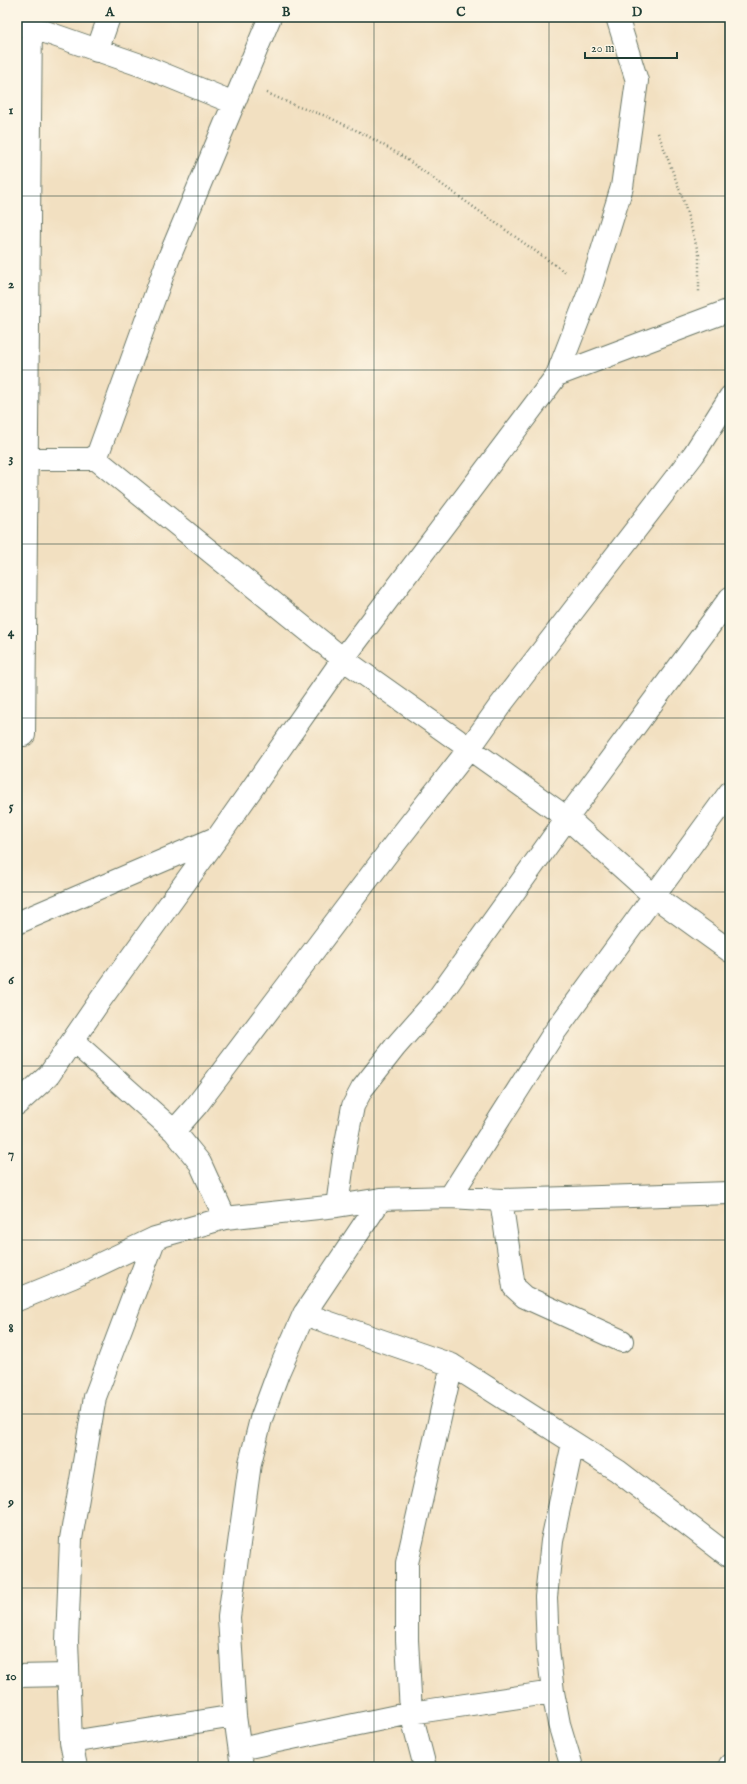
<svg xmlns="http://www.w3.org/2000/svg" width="747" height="1784" font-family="'IM FELL English',serif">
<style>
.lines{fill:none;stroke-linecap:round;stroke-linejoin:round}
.street-casing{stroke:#697665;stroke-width:24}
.path{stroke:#697665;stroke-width:2.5;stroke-dasharray:1 3;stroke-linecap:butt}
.street{stroke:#fff;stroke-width:22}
.grid{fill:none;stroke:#1f3d34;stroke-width:1;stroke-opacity:0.55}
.neatline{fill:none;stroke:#1f3d34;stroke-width:1.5}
.grid-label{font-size:13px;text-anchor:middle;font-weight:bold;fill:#1f3d34}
</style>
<rect width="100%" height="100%" fill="#fcf5e5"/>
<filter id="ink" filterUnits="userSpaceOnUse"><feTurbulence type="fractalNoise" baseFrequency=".025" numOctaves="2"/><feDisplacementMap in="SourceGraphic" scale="8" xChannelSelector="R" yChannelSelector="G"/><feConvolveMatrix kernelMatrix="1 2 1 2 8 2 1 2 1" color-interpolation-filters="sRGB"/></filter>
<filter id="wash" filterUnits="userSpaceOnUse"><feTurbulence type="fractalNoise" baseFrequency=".012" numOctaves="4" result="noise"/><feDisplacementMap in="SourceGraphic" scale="16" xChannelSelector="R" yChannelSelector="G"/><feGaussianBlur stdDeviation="0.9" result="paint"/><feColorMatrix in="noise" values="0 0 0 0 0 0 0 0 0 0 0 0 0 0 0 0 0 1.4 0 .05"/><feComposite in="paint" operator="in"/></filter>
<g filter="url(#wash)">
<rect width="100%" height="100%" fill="#f2e0c1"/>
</g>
<g filter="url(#ink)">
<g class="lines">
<defs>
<path id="street" d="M 17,25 L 31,27 L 146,67 L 234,103
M 97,51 L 109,17
M 557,375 L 730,310
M 17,459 L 96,459 L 343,659 L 567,818 L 654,896 L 730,951
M 96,459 L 168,260 L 270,17
M 24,735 L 31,17
M 17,923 L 218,837
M 73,1041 L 174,1131
M 17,1104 L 49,1075 L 101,999 L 218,837 L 343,659 L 557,375 L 590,290 L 622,187 L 637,81 L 617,17
M 450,1197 L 554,1033 L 730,792
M 501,1200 L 514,1287 L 525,1297 L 622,1341
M 337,1206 L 345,1148 L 353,1106 L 362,1089 L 395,1047 L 438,998 L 567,818 L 730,598
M 225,1218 L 200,1163 L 174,1131 L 197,1105 L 396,842 L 469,749 L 499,707 L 694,454 L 730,397
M 17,1300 L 73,1277 L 155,1238 L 225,1218 L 337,1206 L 381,1199 L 450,1197 L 501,1200 L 730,1193
M 304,1314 L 452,1365 L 618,1471 L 730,1557
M 17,1676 L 68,1675
M 71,1742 L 235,1716
M 240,1749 L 411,1713 L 553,1692
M 76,1767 L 71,1742 L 67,1641 L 71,1539 L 95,1397 L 155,1238
M 242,1767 L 235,1716 L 229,1617 L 250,1463 L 261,1419 L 278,1373 L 304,1314 L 381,1199
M 425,1767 L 411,1713 L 407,1640 L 407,1563 L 452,1365
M 572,1767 L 559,1724 L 553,1692 L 548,1649 L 546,1597 L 552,1541 L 573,1443
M 729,1767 L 730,1765"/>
</defs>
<use href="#street" class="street-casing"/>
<path class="path" d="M 267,93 L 296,106 L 326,116 L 366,135 L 402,156 L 566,273
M 658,133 L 682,196 L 699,255 L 699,293"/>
<use href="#street" class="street"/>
</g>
</g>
<path class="grid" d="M 198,17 L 198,1767M 374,17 L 374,1767M 549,17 L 549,1767M 17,196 L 730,196M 17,370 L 730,370M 17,544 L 730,544M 17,718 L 730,718M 17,892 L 730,892M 17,1066 L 730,1066M 17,1240 L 730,1240M 17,1414 L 730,1414M 17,1588 L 730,1588"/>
<rect width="747" height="1784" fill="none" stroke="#fcf5e5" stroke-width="44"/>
<path d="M585 52v6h92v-6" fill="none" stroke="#1f3d34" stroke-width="2"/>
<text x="591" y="52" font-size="12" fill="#1f3d34" stroke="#fcf5e5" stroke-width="3" paint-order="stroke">20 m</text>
<rect x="22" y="22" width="703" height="1740" class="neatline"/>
<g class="grid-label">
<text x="110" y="16">A</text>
<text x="286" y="16">B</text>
<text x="461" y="16">C</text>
<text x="637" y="16">D</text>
<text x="11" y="114">1</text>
<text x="11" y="288">2</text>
<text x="11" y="462">3</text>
<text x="11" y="636">4</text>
<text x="11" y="810">5</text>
<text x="11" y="984">6</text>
<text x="11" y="1158">7</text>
<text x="11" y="1332">8</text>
<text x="11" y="1506">9</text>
<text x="11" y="1680">10</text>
</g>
</svg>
